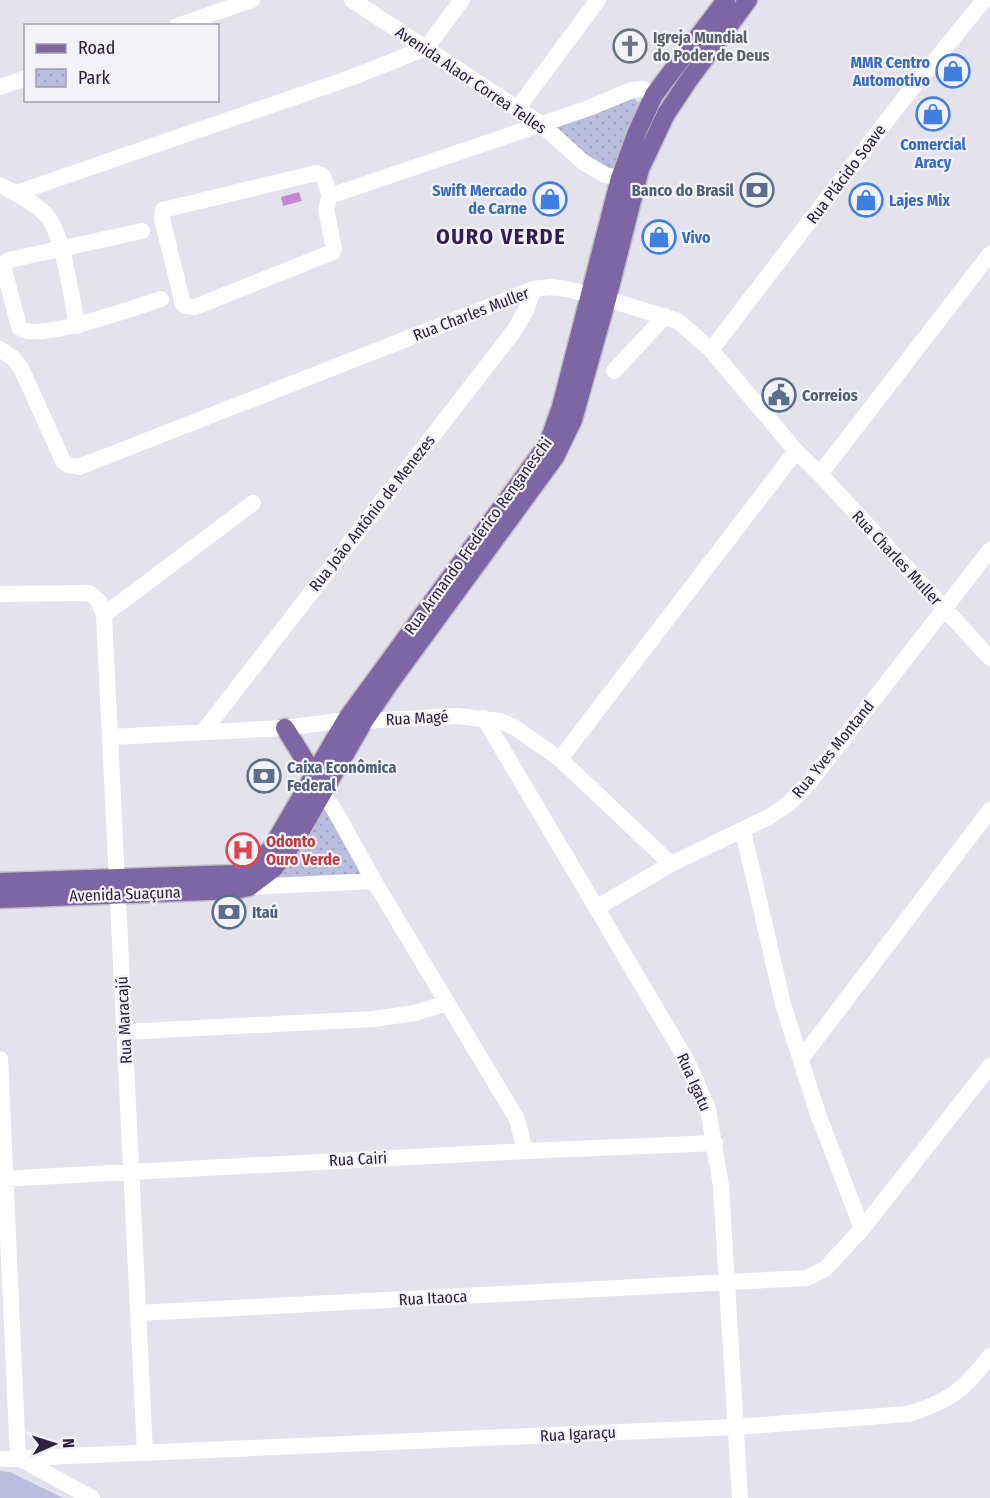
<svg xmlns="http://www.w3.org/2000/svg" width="990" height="1498" font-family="'Fira Sans Condensed',sans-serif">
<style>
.green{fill:#babdde}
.park{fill:url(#park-dots)}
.water{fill:#c588d3}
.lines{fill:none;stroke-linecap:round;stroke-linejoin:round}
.major-casing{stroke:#c0bcc5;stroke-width:21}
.minor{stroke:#fff;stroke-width:16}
.major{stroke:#7e65a3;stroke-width:18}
.labels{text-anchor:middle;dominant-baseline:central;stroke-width:4.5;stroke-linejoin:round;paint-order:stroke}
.worship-label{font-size:16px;font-weight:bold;fill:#5b616d;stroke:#f3f2f9;text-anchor:start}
.shop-label{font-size:16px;font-weight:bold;fill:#366cbe;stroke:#f3f2f9;text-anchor:end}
.street-label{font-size:16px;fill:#2c213e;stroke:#f3f2f9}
.service-label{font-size:16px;font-weight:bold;fill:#4e5e75;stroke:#f3f2f9;text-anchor:start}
.health-label{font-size:16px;font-weight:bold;fill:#be3a42;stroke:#f3f2f9;text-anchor:start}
.district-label{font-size:22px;font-weight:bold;letter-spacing:1.5px;fill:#321d51;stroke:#f3f2f9}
</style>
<defs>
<pattern id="park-dots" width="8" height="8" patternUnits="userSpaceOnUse" patternTransform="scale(1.5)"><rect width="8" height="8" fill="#babdde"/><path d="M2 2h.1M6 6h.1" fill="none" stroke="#a0a2c0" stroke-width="1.8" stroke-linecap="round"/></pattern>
</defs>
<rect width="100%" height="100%" fill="#e4e2ed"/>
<path class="green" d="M 0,1471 L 10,1472 L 63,1498 L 0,1498 Z"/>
<path class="park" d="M 634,98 L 641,105 L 617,172 L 598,167 L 553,124 Z
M 323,804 L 353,856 L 362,877 L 267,885 Z"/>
<path class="water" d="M 299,192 L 302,201 L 283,206 L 281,197 Z"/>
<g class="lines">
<defs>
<path id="major" d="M 285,728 L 314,775
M 0,882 L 235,874 L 250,867 L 271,849 L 346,720 L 548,444 L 561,407 L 620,178 L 637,132 L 654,95 L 726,0
M 0,899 L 235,890 L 249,887 L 274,868 L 296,839 L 364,721 L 389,684 L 555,457 L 573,420 L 607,299 L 640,169 L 666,114 L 688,81 L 748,0"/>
</defs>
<use href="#major" class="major-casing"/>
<path class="minor" d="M 352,0 L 541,124 L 583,162 L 605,175 L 620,178
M 177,26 L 252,0
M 426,48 L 462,0
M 0,87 L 26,78
M 517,109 L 598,0
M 316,173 L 323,176 L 330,196 L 326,209 L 334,249 L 333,252 L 195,307 L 186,306 L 183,304 L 162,219 L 163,210 Z
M 0,185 C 15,193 34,202 46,215 C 63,232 72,300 77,326
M 16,193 L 353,77 L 426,48
M 330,196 L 589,108 L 632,90 L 643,89 L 654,95
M 142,231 L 9,260 L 6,262 L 4,269 L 19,327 C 35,344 139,306 161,299
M 0,349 L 13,358 L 21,368 L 63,461 L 68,465 L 79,467 L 534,289 L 550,287 L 567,289 L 607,299 L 678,321 L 711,350 L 796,451 L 820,474 L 990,658
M 711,350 L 898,106 L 984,0
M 614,371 L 665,316
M 820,474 L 990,254
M 0,594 L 89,593 L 99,601 L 104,615 L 145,1453
M 104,615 L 253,503
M 484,718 L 687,1061 L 708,1109 L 721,1186 L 740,1498
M 203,732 L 514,331 L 526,310 L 534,289
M 111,737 L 285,728 L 346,720 L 364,721 L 457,716 L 500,721 L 514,727 L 560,759 L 671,864
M 560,759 L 796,451
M 323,793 L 335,811 L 374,881 L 517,1119 L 525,1151
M 743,831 L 783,1004 L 818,1114 L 862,1229
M 249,887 L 374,881
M 596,908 L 671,864 L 769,817 L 788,804 L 809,783 L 990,550
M 124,1032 L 373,1019 L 415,1013 L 447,1003
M 0,1059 L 18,1458
M 801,1059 L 990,810
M 0,1179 L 525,1151 L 715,1143
M 139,1313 L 807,1278 L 825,1269 L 862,1229 L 990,1066
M 19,1458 L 92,1498
M 0,1459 L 736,1427 L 908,1414 C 950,1401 963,1391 990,1356"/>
<use href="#major" class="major"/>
</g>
<defs>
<symbol id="church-ring" viewBox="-11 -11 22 22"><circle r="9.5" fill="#f3f2f9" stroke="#6b7280" stroke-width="1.5"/><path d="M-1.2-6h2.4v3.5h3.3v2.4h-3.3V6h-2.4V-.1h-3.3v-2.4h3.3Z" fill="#6b7280"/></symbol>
<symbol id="shop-ring" viewBox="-11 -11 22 22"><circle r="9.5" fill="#f3f2f9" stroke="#3f7fe0" stroke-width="1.5"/><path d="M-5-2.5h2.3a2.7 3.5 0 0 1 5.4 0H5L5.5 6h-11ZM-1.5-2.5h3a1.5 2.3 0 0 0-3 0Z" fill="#3f7fe0"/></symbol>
<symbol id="bank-ring" viewBox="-11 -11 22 22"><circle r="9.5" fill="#f3f2f9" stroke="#5c6f8a" stroke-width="1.5"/><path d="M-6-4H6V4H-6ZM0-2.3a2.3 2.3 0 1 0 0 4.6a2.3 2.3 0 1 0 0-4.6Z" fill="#5c6f8a"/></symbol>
<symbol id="civic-ring" viewBox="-11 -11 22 22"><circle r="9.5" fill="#f3f2f9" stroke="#5c6f8a" stroke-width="1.5"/><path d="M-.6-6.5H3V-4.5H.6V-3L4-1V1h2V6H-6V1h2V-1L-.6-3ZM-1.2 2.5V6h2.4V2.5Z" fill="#5c6f8a"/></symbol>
<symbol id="hospital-ring" viewBox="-11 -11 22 22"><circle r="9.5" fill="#f3f2f9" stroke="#e0444e" stroke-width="1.5"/><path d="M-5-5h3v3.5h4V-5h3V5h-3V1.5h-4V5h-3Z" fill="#e0444e"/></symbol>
</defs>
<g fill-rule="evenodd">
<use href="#church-ring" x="611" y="27" width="38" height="38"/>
<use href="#shop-ring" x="934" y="52" width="38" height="38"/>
<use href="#shop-ring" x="914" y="95" width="38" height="38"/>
<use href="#bank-ring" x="738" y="171" width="38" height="38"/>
<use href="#shop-ring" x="531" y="180" width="38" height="38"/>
<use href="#shop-ring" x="847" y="181" width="38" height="38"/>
<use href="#shop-ring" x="640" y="218" width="38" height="38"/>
<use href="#civic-ring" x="760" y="376" width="38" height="38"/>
<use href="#bank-ring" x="245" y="757" width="38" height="38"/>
<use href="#hospital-ring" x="224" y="831" width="38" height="38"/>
<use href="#bank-ring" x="210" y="893" width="38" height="38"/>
</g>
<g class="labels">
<g class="worship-label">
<text x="653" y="37">Igreja Mundial<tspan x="653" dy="18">do Poder de Deus</tspan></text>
</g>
<g class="shop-label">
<text x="930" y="62">MMR Centro<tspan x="930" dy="18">Automotivo</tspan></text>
<text x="933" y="144" text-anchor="middle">Comercial<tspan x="933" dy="18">Aracy</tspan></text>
<text x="527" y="190">Swift Mercado<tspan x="527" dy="18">de Carne</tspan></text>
<text x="889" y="200" text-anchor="start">Lajes Mix</text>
<text x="682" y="237" text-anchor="start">Vivo</text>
</g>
<g class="street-label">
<text transform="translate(471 80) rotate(34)">Avenida Alaor Correa Telles</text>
<text transform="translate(846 174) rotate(-53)">Rua Plácido Soave</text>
<text transform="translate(471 314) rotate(-21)">Rua Charles Muller</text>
<text transform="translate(372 513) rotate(-52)">Rua João Antônio de Menezes</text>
<text transform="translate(478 536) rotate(-54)">Rua Armando Frederico Renganeschi</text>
<text transform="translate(897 558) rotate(47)">Rua Charles Muller</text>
<text transform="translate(417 718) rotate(-3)">Rua Magé</text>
<text transform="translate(833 749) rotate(-51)">Rua Yves Montand</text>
<text transform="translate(125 894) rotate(-2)">Avenida Suaçuna</text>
<text transform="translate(124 1020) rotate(-93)">Rua Maracajú</text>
<text transform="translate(694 1082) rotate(66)">Rua Igatu</text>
<text transform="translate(358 1159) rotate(-3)">Rua Cairi</text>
<text transform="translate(433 1298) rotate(-3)">Rua Itaoca</text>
<text transform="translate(578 1434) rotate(-3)">Rua Igaraçu</text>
</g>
<g class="service-label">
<text x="734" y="190" text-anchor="end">Banco do Brasil</text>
<text x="802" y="395">Correios</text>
<text x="287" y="767">Caixa Econômica<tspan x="287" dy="18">Federal</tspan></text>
<text x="252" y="912">Itaú</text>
</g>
<g class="health-label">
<text x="266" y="841">Odonto<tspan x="266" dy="18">Ouro Verde</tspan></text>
</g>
<g class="district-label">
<text x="501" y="236">OURO VERDE</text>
</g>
</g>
<rect x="24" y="24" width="195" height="78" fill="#f3f2f9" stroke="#a39eae" stroke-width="1.5"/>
<rect x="36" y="44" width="30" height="9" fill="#7e65a3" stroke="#a39eae" stroke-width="1.5"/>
<text x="78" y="54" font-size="18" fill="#2c213e">Road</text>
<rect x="36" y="69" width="30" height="18" fill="url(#park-dots)" stroke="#a39eae" stroke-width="1.5"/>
<text x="78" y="84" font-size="18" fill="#2c213e">Park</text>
<g transform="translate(54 1444) rotate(87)" stroke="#f3f2f9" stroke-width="4.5" paint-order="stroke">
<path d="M0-4.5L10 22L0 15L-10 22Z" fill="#2c213e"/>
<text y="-9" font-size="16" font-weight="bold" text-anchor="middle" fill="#2c213e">N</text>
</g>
</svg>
